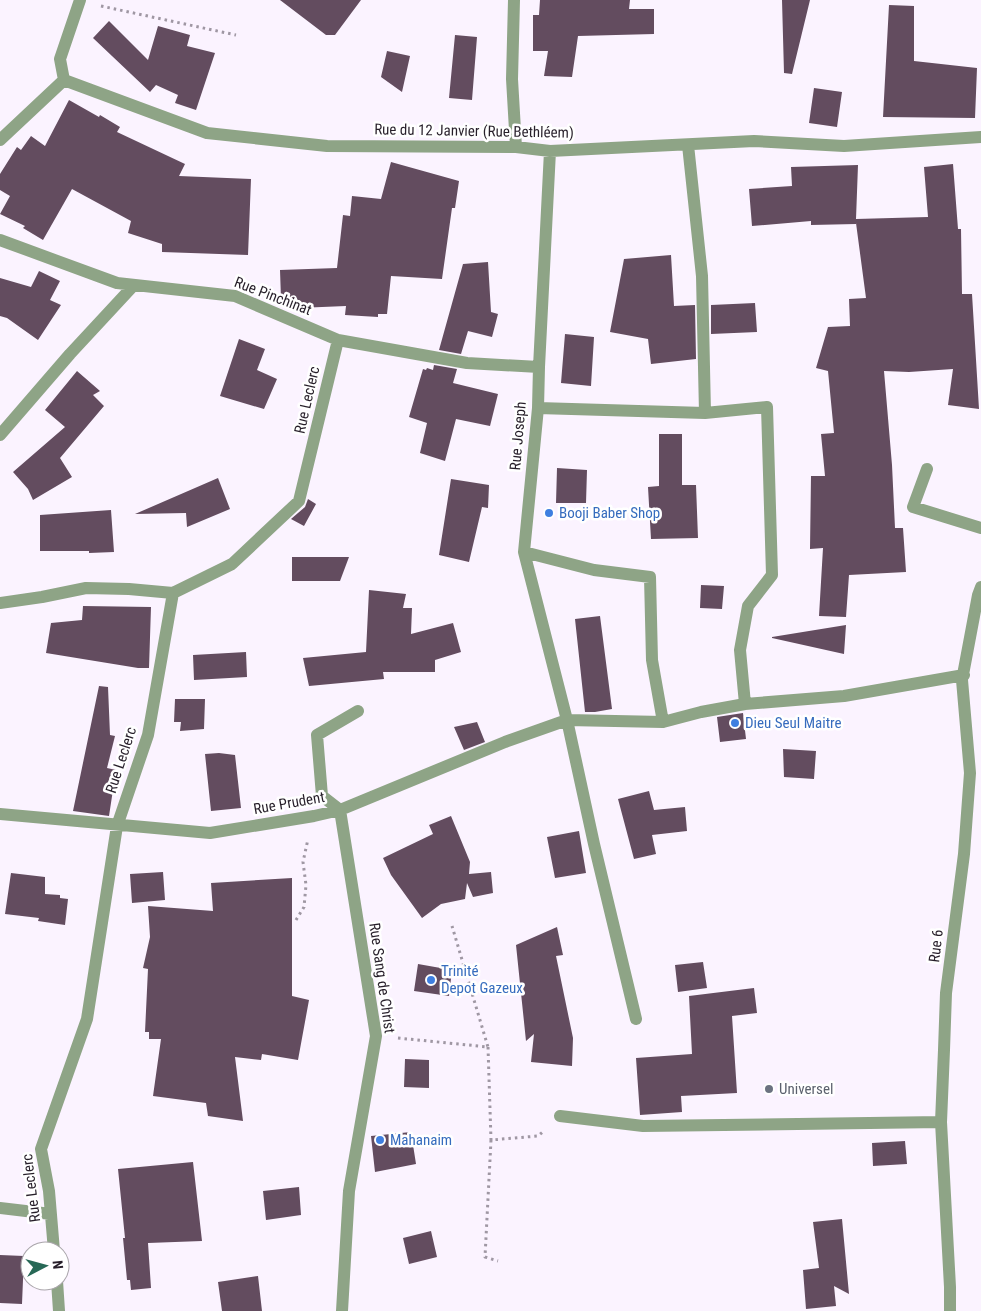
<svg xmlns="http://www.w3.org/2000/svg" width="981" height="1311" font-family="'Roboto Condensed',sans-serif">
<style>
.building{fill:#634c5f}
.lines{fill:none;stroke-linecap:round;stroke-linejoin:round}
.path{stroke:#9f97a3;stroke-width:3;stroke-dasharray:2.5 4;stroke-linecap:butt}
.minor{stroke:#8ea486;stroke-width:12}
.shop-dot{fill:#3f7fe0;stroke:#fff;stroke-width:2}
.worship-dot{fill:#6b7280;stroke:#fff;stroke-width:2}
.labels{text-anchor:middle;dominant-baseline:central;stroke-width:5;stroke-linejoin:round;paint-order:stroke}
.street-label{font-size:15px;fill:#271f2a;stroke:#fff}
.shop-label{font-size:15px;fill:#366cbe;stroke:#fff;text-anchor:start}
.worship-label{font-size:15px;fill:#5b616d;stroke:#fff;text-anchor:start}
</style>
<rect width="100%" height="100%" fill="#fbf3ff"/>
<path class="building" d="M 280,0 L 361,0 L 335,35 L 326,35 Z
M 540,0 L 630,0 L 629,9 L 654,9 L 654,34 L 578,36 L 572,77 L 544,76 L 548,51 L 533,51 L 533,15 L 539,15 Z
M 782,0 L 810,0 L 792,74 L 784,73 Z
M 889,5 L 914,6 L 914,61 L 977,68 L 975,118 L 883,117 Z
M 109,21 L 148,60 L 158,26 L 190,35 L 187,46 L 215,53 L 196,110 L 175,103 L 178,95 L 156,85 L 150,92 L 93,38 Z
M 455,35 L 477,37 L 472,100 L 449,98 Z
M 387,51 L 410,56 L 402,92 L 381,77 Z
M 814,88 L 842,92 L 837,127 L 809,123 Z
M 69,100 L 99,117 L 100,115 L 120,127 L 117,132 L 185,164 L 179,176 L 251,179 L 248,255 L 162,252 L 162,244 L 128,233 L 131,221 L 72,189 L 43,240 L 23,228 L 25,226 L 0,214 L 10,196 L 0,190 L 0,174 L 17,147 L 21,150 L 31,136 L 45,146 Z
M 391,162 L 459,181 L 455,208 L 452,208 L 442,279 L 391,276 L 387,314 L 378,314 L 378,317 L 345,315 L 346,306 L 298,308 L 297,298 L 281,299 L 280,270 L 337,268 L 343,215 L 350,216 L 352,196 L 381,199 Z
M 953,164 L 958,229 L 961,229 L 962,294 L 972,294 L 979,409 L 948,405 L 953,369 L 909,372 L 884,371 L 892,465 L 895,528 L 903,528 L 906,572 L 849,575 L 846,617 L 819,616 L 823,548 L 810,549 L 811,476 L 825,476 L 821,434 L 834,433 L 828,371 L 816,368 L 828,327 L 850,326 L 849,299 L 866,298 L 856,223 L 856,224 L 811,225 L 811,221 L 752,226 L 749,189 L 792,186 L 791,167 L 858,165 L 856,219 L 928,217 L 924,167 Z
M 671,255 L 674,306 L 695,305 L 696,359 L 651,364 L 648,339 L 610,332 L 624,259 Z
M 488,262 L 491,312 L 498,314 L 492,337 L 468,331 L 461,354 L 439,350 L 463,264 Z
M 39,271 L 60,281 L 50,300 L 61,305 L 38,340 L 7,318 L 0,316 L 0,278 L 31,287 Z
M 755,303 L 757,332 L 711,334 L 711,305 Z
M 565,334 L 594,337 L 591,386 L 561,383 Z
M 239,339 L 265,349 L 257,370 L 277,379 L 264,409 L 220,396 Z
M 434,365 L 457,369 L 453,383 L 498,394 L 490,426 L 456,419 L 445,461 L 420,453 L 427,423 L 409,417 L 423,369 L 426,370 L 427,368 L 433,370 Z
M 77,371 L 100,391 L 93,395 L 104,406 L 60,458 L 72,477 L 33,500 L 28,489 L 13,472 L 65,427 L 45,410 Z
M 659,434 L 682,434 L 682,485 L 696,485 L 698,538 L 651,539 L 648,487 L 659,486 Z
M 557,468 L 587,470 L 586,503 L 556,503 Z
M 218,478 L 230,509 L 187,527 L 186,513 L 135,514 Z
M 451,479 L 489,485 L 488,508 L 482,507 L 469,562 L 439,555 Z
M 308,499 L 316,504 L 304,526 L 291,519 L 305,507 Z
M 111,510 L 114,552 L 89,553 L 89,551 L 40,551 L 40,515 Z
M 292,557 L 349,557 L 340,581 L 292,581 Z
M 701,585 L 724,586 L 722,609 L 700,608 Z
M 369,590 L 406,594 L 403,608 L 412,608 L 411,634 L 453,623 L 461,652 L 435,660 L 435,672 L 383,672 L 384,679 L 309,686 L 303,658 L 366,652 Z
M 83,606 L 151,607 L 149,668 L 138,668 L 46,653 L 51,623 L 82,620 Z
M 600,616 L 612,709 L 595,712 L 585,712 L 575,619 Z
M 846,625 L 844,654 L 772,638 L 772,637 Z
M 246,652 L 247,677 L 194,680 L 193,655 Z
M 99,686 L 108,687 L 110,735 L 115,736 L 107,768 L 116,770 L 109,816 L 73,811 Z
M 175,699 L 205,699 L 204,729 L 180,731 L 181,722 L 174,722 Z
M 743,713 L 746,739 L 720,742 L 717,717 Z
M 477,722 L 485,742 L 464,750 L 454,727 Z
M 783,749 L 816,751 L 814,779 L 784,777 Z
M 219,753 L 235,755 L 241,808 L 211,811 L 205,754 Z
M 649,791 L 654,810 L 685,807 L 687,831 L 652,835 L 656,854 L 634,859 L 618,799 Z
M 451,816 L 470,862 L 469,874 L 491,872 L 493,893 L 473,897 L 467,883 L 465,899 L 441,904 L 422,918 L 391,875 L 383,858 L 433,834 L 429,825 Z
M 579,831 L 586,873 L 555,878 L 547,837 Z
M 163,872 L 165,900 L 132,903 L 130,874 Z
M 11,873 L 45,877 L 45,894 L 60,895 L 60,898 L 68,899 L 65,925 L 38,921 L 39,918 L 5,914 Z
M 292,878 L 292,996 L 309,1000 L 298,1060 L 262,1054 L 261,1060 L 235,1057 L 243,1121 L 208,1116 L 206,1103 L 153,1096 L 161,1039 L 149,1039 L 149,1032 L 145,1032 L 148,969 L 143,968 L 150,937 L 148,906 L 213,911 L 211,883 Z
M 557,927 L 563,955 L 556,956 L 573,1038 L 572,1066 L 531,1062 L 534,1034 L 526,1041 L 516,945 Z
M 703,962 L 707,988 L 678,992 L 675,965 Z
M 418,964 L 452,970 L 449,996 L 414,991 Z
M 754,988 L 757,1013 L 732,1016 L 737,1093 L 681,1096 L 682,1112 L 640,1115 L 636,1058 L 692,1054 L 689,996 Z
M 405,1059 L 429,1060 L 429,1088 L 404,1087 Z
M 411,1132 L 416,1164 L 375,1172 L 371,1136 Z
M 905,1141 L 907,1164 L 873,1166 L 872,1143 Z
M 193,1162 L 202,1241 L 148,1243 L 151,1288 L 131,1290 L 130,1280 L 127,1280 L 123,1238 L 125,1238 L 118,1169 Z
M 299,1187 L 301,1215 L 266,1220 L 263,1191 Z
M 842,1219 L 849,1294 L 834,1286 L 836,1306 L 806,1309 L 803,1270 L 819,1268 L 813,1222 Z
M 431,1231 L 437,1257 L 409,1264 L 403,1238 Z
M 0,1255 L 24,1256 L 22,1304 L 0,1303 Z
M 258,1276 L 262,1311 L 222,1311 L 218,1282 Z"/>
<g class="lines">
<path class="path" d="M 101,6 L 236,35
M 296,920 L 304,907 L 306,885 L 303,862 L 308,839
M 398,1038 L 488,1047 L 452,926
M 488,1047 L 491,1140 L 538,1136 L 545,1130
M 491,1140 L 485,1257 L 498,1261"/>
<path class="minor" d="M 514,0 L 512,79 L 516,147
M 64,80 L 60,59 L 80,0
M 0,140 L 64,80 L 207,133 L 327,146 L 516,147 L 550,151 L 754,141 L 844,146 L 981,137
M 550,151 L 539,367 L 538,408 L 524,552 L 567,720 L 594,844 L 636,1019
M 0,240 L 117,283 L 235,296 L 338,340 L 467,363 L 539,367
M 538,408 L 705,413 L 702,276 L 688,145
M 705,413 L 767,407 L 772,575 L 748,606 L 740,650 L 745,704
M 0,435 L 70,354 L 134,285
M 927,469 L 913,507 L 981,528
M 524,552 L 594,570 L 650,577 L 652,660 L 663,722
M 0,603 L 42,597 L 86,588 L 129,589 L 173,593
M 0,814 L 210,833 L 314,816 L 340,810 L 505,742 L 567,720 L 663,722 L 701,712 L 745,704 L 844,696 L 964,675
M 560,1116 L 643,1126 L 941,1122
M 0,1208 L 51,1214
M 54,1251 L 49,1191 L 41,1149 L 87,1019 L 117,826 L 148,735 L 173,593 L 232,564 L 299,501 L 338,340
M 57,1281 L 59,1311
M 342,1311 L 349,1191 L 376,1036 L 340,810 L 322,796 L 317,735 L 358,711
M 950,1311 L 950,1287 L 941,1122 L 944,1050 L 946,993 L 964,854 L 970,773 L 962,680 L 978,595 L 981,587"/>
</g>
<g class="shop-dot">
<circle cx="549" cy="513" r="5"/>
<circle cx="735" cy="723" r="5"/>
<circle cx="431" cy="980" r="5"/>
<circle cx="380" cy="1140" r="5"/>
</g>
<circle class="worship-dot" cx="769" cy="1089" r="5"/>
<g class="labels">
<g class="street-label">
<text transform="translate(474 131) rotate(1)">Rue du 12 Janvier (Rue Bethléem)</text>
<text transform="translate(273 296) rotate(21)">Rue Pinchinat</text>
<text transform="translate(307 400) rotate(-77)">Rue Leclerc</text>
<text transform="translate(518 436) rotate(-85)">Rue Joseph</text>
<text transform="translate(121 760) rotate(-72)">Rue Leclerc</text>
<text transform="translate(289 803) rotate(-10)">Rue Prudent</text>
<text transform="translate(936 946) rotate(-83)">Rue 6</text>
<text transform="translate(382 978) rotate(82)">Rue Sang de Christ</text>
<text transform="translate(31 1188) rotate(-97)">Rue Leclerc</text>
</g>
<g class="shop-label">
<text x="559" y="513">Booji Baber Shop</text>
<text x="745" y="723">Dieu Seul Maitre</text>
<text x="441" y="971">Trinité<tspan x="441" dy="17">Depot Gazeux</tspan></text>
<text x="390" y="1140">Mahanaim</text>
</g>
<g class="worship-label">
<text x="779" y="1089">Universel</text>
</g>
</g>
<g transform="translate(45 1266) rotate(84)"><circle r="24" fill="#ffffff" stroke="#a9a5aa"/>
<path d="M0-4L9 19L0 12L-9 19Z" fill="#276856"/>
<text y="-8" font-size="14" font-weight="bold" text-anchor="middle" fill="#271f2a">N</text>
</g>
</svg>
